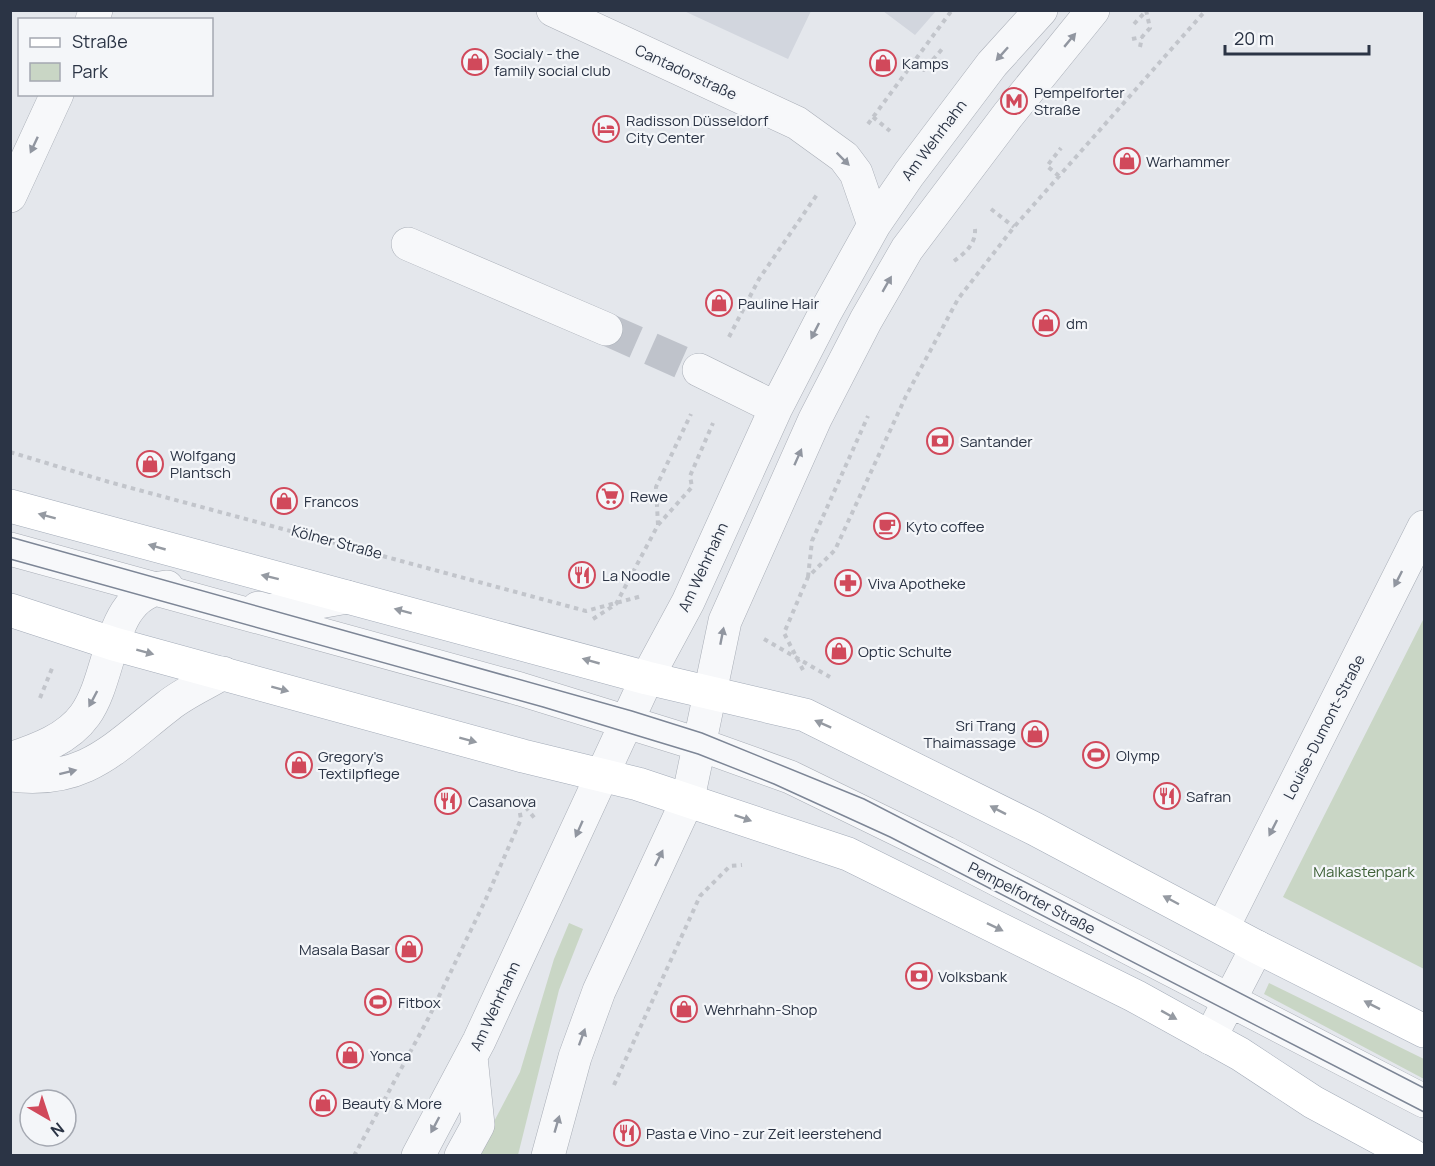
<svg xmlns="http://www.w3.org/2000/svg" width="1435" height="1166" font-family="Manrope,sans-serif">
<style>
.built{fill:#d2d6de}
.green{fill:#c9d6c5}
.lines{fill:none;stroke-linecap:round;stroke-linejoin:round}
.minor-tunnel{stroke:#bfc3cb;stroke-width:33;stroke-dasharray:33 16;stroke-linecap:butt}
.minor-casing{stroke:#a9aeb7;stroke-width:34}
.major-casing{stroke:#a3abb8;stroke-width:34}
.path{stroke:#c2c5cb;stroke-width:4;stroke-dasharray:4.5 4.5;stroke-linecap:butt}
.minor{stroke:#f7f8fa;stroke-width:33}
.major{stroke:#fff;stroke-width:33}
.tram{stroke:#7d8696;stroke-width:1.5}
.oneway{fill:#9196a0}
.oneway2{fill:#959aa2}
.labels{text-anchor:middle;dominant-baseline:central;stroke-width:4.5;stroke-linejoin:round;paint-order:stroke}
.poi-label{font-size:15px;fill:#2b3445;stroke:#f4f6f9;text-anchor:start}
.street-label{font-size:15px;fill:#2b3445;stroke:#f4f6f9}
.park-label{font-size:15px;fill:#3f6138;stroke:#f4f6f9}
</style>
<rect width="100%" height="100%" fill="#e4e7ec"/>
<path class="built" d="M 684,11 L 811,11 L 788,59 Z
M 883,11 L 936,11 L 915,35 Z"/>
<path class="green" d="M 1424,618 L 1424,969 L 1283,897 Z
M 569,923 L 583,929 L 559,990 L 518,1155 L 476,1156 L 520,1072 L 554,959 Z
M 1269,983 L 1424,1059 L 1424,1079 L 1264,994 Z"/>
<g class="lines">
<path class="minor-tunnel" d="M 606,329 L 699,370"/>
<defs>
<path id="minor" d="M 553,10 L 797,123 L 844,157 L 856,173 L 874,225
M 92,20 L 96,10
M 10,196 L 57,94
M 408,244 L 606,329
M 699,370 L 776,408
M 10,549 L 520,689 L 701,745 L 790,777 L 946,853 L 1424,1101
M 258,608 L 269,611 L 347,597
M 10,759 C 37,750 68,739 85,715 C 114,675 107,592 167,587
M 10,775 C 85,785 115,747 168,706 C 184,693 205,684 223,673
M 1223,927 L 1424,527
M 1210,1038 L 1257,947
M 418,1156 L 479,1041 L 647,678 L 688,602 L 776,408 L 825,313 L 874,225 L 909,174 L 992,64 L 1041,10
M 461,1156 L 478,1125 L 471,1057
M 548,1156 L 575,1057 L 599,991 L 688,799 L 725,621 L 815,419 L 866,320 L 907,249 L 1008,115 L 1093,10"/>
<path id="major" d="M 10,506 L 647,678 L 805,715 L 1035,829 L 1257,947 L 1424,1031
M 10,610 L 114,644 L 523,756 L 638,784 L 848,854 L 1135,996 L 1240,1054 L 1313,1102 L 1413,1156"/>
</defs>
<use href="#minor" class="minor-casing"/>
<use href="#major" class="major-casing"/>
<path class="path" d="M 1134,24 L 1147,10
M 1132,39 L 1142,37 L 1150,28 L 1146,10
M 1140,47 L 1142,37
M 914,61 L 924,70 L 943,48
M 873,117 L 890,131
M 868,124 L 952,10
M 1059,176 L 1047,166 L 1061,148
M 991,209 L 1014,227
M 954,261 C 965,253 976,244 975,229
M 729,337 L 759,279 L 818,193
M 10,452 L 109,482 L 586,611 L 642,596
M 658,525 L 692,487 L 690,476 L 713,423
M 808,577 L 812,541 L 868,416
M 593,619 L 616,604 L 658,525 L 656,487 L 691,414
M 764,639 L 830,677
M 803,670 L 784,633 L 808,577 L 835,550 L 906,396 L 958,299 L 1014,227 L 1206,10
M 40,698 L 53,666
M 520,800 L 536,820
M 614,1085 L 700,896 L 730,866 L 742,865
M 354,1156 L 428,1019 L 485,901 L 521,819 L 517,797"/>
<use href="#minor" class="minor"/>
<use href="#major" class="major"/>
<path class="tram" d="M 10,537 L 632,711 L 702,733 L 864,799 L 1424,1088
M 10,559 L 543,707 L 698,754 L 774,784 L 890,837 L 1424,1112"/>
</g>
<defs><path id="oneway-solid" d="M-6-.8H1V-3.2L6.5 0L1 3.2V.8H-6Z" transform="scale(1.5)"/></defs>
<g class="oneway">
<use href="#oneway-solid" transform="translate(1070 40) rotate(-50)"/>
<use href="#oneway-solid" transform="translate(1002 54) rotate(132)"/>
<use href="#oneway-solid" transform="translate(34 145) rotate(115)"/>
<use href="#oneway-solid" transform="translate(843 159) rotate(45)"/>
<use href="#oneway-solid" transform="translate(887 284) rotate(-60)"/>
<use href="#oneway-solid" transform="translate(815 331) rotate(117)"/>
<use href="#oneway-solid" transform="translate(798 457) rotate(-66)"/>
<use href="#oneway-solid" transform="translate(1398 579) rotate(117)"/>
<use href="#oneway-solid" transform="translate(722 636) rotate(-79)"/>
<use href="#oneway-solid" transform="translate(93 699) rotate(118)"/>
<use href="#oneway-solid" transform="translate(68 772) rotate(-14)"/>
<use href="#oneway-solid" transform="translate(1273 828) rotate(117)"/>
<use href="#oneway-solid" transform="translate(579 829) rotate(114)"/>
<use href="#oneway-solid" transform="translate(659 858) rotate(-64)"/>
<use href="#oneway-solid" transform="translate(582 1037) rotate(-70)"/>
<use href="#oneway-solid" transform="translate(557 1124) rotate(-74)"/>
<use href="#oneway-solid" transform="translate(435 1125) rotate(118)"/>
</g>
<g class="oneway2">
<use href="#oneway-solid" transform="translate(47 516) rotate(-165)"/>
<use href="#oneway-solid" transform="translate(157 547) rotate(-164)"/>
<use href="#oneway-solid" transform="translate(270 577) rotate(-166)"/>
<use href="#oneway-solid" transform="translate(403 611) rotate(-165)"/>
<use href="#oneway-solid" transform="translate(145 652) rotate(15)"/>
<use href="#oneway-solid" transform="translate(591 661) rotate(-164)"/>
<use href="#oneway-solid" transform="translate(280 689) rotate(15)"/>
<use href="#oneway-solid" transform="translate(823 724) rotate(-156)"/>
<use href="#oneway-solid" transform="translate(468 740) rotate(15)"/>
<use href="#oneway-solid" transform="translate(998 810) rotate(-153)"/>
<use href="#oneway-solid" transform="translate(743 818) rotate(19)"/>
<use href="#oneway-solid" transform="translate(1171 900) rotate(-152)"/>
<use href="#oneway-solid" transform="translate(995 927) rotate(26)"/>
<use href="#oneway-solid" transform="translate(1372 1005) rotate(-153)"/>
<use href="#oneway-solid" transform="translate(1169 1015) rotate(29)"/>
</g>
<defs>
<symbol id="shop-ring" viewBox="-11 -11 22 22"><circle r="9.5" fill="#f4f6f9" stroke="#d1495b" stroke-width="1.5"/><path d="M-5-2.5h2.3a2.7 3.5 0 0 1 5.4 0H5L5.5 6h-11ZM-1.5-2.5h3a1.5 2.3 0 0 0-3 0Z" fill="#d1495b"/></symbol>
<symbol id="metro-ring" viewBox="-11 -11 22 22"><circle r="9.5" fill="#f4f6f9" stroke="#d1495b" stroke-width="1.5"/><path d="M-5.5 5V-5H-3L0 0L3-5H5.5V5H3V-.5L0 4L-3-.5V5Z" fill="#d1495b"/></symbol>
<symbol id="hotel-ring" viewBox="-11 -11 22 22"><circle r="9.5" fill="#f4f6f9" stroke="#d1495b" stroke-width="1.5"/><path d="M-6-4.5h1.5V1H6V5H4.5V3h-9V5H-6ZM-4 0a1.8 1.8 0 1 1 3.6 0ZM.5 0V-2.5h3Q6-2.5 6 0Z" fill="#d1495b"/></symbol>
<symbol id="bank-ring" viewBox="-11 -11 22 22"><circle r="9.5" fill="#f4f6f9" stroke="#d1495b" stroke-width="1.5"/><path d="M-6-4H6V4H-6ZM0-2.3a2.3 2.3 0 1 0 0 4.6a2.3 2.3 0 1 0 0-4.6Z" fill="#d1495b"/></symbol>
<symbol id="supermarket-ring" viewBox="-11 -11 22 22"><circle r="9.5" fill="#f4f6f9" stroke="#d1495b" stroke-width="1.5"/><path d="M-6-5.5h2.5l.6 2H6L4.5 2H-2.5L-4.4-4H-6ZM-1.5 3.2a1.3 1.3 0 1 0 .1 0ZM3 3.2a1.3 1.3 0 1 0 .1 0Z" fill="#d1495b"/></symbol>
<symbol id="cafe-ring" viewBox="-11 -11 22 22"><circle r="9.5" fill="#f4f6f9" stroke="#d1495b" stroke-width="1.5"/><path d="M-5.5-4.5H6V0H3Q3 3.5 0 3.5H-2.5Q-5.5 3.5-5.5 0ZM3-3.2v2h1.7v-2ZM-6 4.5H4V6H-6Z" fill="#d1495b"/></symbol>
<symbol id="restaurant-ring" viewBox="-11 -11 22 22"><circle r="9.5" fill="#f4f6f9" stroke="#d1495b" stroke-width="1.5"/><path d="M-5-6h1v4h1v-4h1v4h1v-4h1v5L-1.5 .5V6h-2V.5L-5-1ZM5-6V6H3V1.5H1.5Q1.5-4 5-6Z" fill="#d1495b"/></symbol>
<symbol id="pharmacy-ring" viewBox="-11 -11 22 22"><circle r="9.5" fill="#f4f6f9" stroke="#d1495b" stroke-width="1.5"/><path d="M-2-6h4v4h4v4h-4v4h-4v-4h-4v-4h4Z" fill="#d1495b"/></symbol>
<symbol id="stadium-ring" viewBox="-11 -11 22 22"><circle r="9.5" fill="#f4f6f9" stroke="#d1495b" stroke-width="1.5"/><path d="M0-5a6.5 5 0 1 0 0 10a6.5 5 0 1 0 0-10ZM-3.5-1.8h7v3.6h-7Z" fill="#d1495b"/></symbol>
</defs>
<g fill-rule="evenodd">
<use href="#shop-ring" x="460" y="47" width="30" height="30"/>
<use href="#shop-ring" x="868" y="48" width="30" height="30"/>
<use href="#metro-ring" x="999" y="86" width="30" height="30"/>
<use href="#hotel-ring" x="591" y="114" width="30" height="30"/>
<use href="#shop-ring" x="1112" y="146" width="30" height="30"/>
<use href="#shop-ring" x="704" y="288" width="30" height="30"/>
<use href="#shop-ring" x="1031" y="308" width="30" height="30"/>
<use href="#bank-ring" x="925" y="426" width="30" height="30"/>
<use href="#shop-ring" x="135" y="449" width="30" height="30"/>
<use href="#supermarket-ring" x="595" y="481" width="30" height="30"/>
<use href="#shop-ring" x="269" y="486" width="30" height="30"/>
<use href="#cafe-ring" x="872" y="511" width="30" height="30"/>
<use href="#restaurant-ring" x="567" y="560" width="30" height="30"/>
<use href="#pharmacy-ring" x="833" y="568" width="30" height="30"/>
<use href="#shop-ring" x="824" y="636" width="30" height="30"/>
<use href="#shop-ring" x="1020" y="719" width="30" height="30"/>
<use href="#stadium-ring" x="1081" y="740" width="30" height="30"/>
<use href="#shop-ring" x="284" y="750" width="30" height="30"/>
<use href="#restaurant-ring" x="1152" y="781" width="30" height="30"/>
<use href="#restaurant-ring" x="433" y="786" width="30" height="30"/>
<use href="#shop-ring" x="394" y="934" width="30" height="30"/>
<use href="#bank-ring" x="904" y="961" width="30" height="30"/>
<use href="#stadium-ring" x="363" y="987" width="30" height="30"/>
<use href="#shop-ring" x="669" y="994" width="30" height="30"/>
<use href="#shop-ring" x="335" y="1040" width="30" height="30"/>
<use href="#shop-ring" x="308" y="1088" width="30" height="30"/>
<use href="#restaurant-ring" x="612" y="1118" width="30" height="30"/>
</g>
<g class="labels">
<g class="poi-label">
<text x="494" y="53">Socialy - the<tspan x="494" dy="17">family social club</tspan></text>
<text x="902" y="63">Kamps</text>
<text x="1034" y="92">Pempelforter<tspan x="1034" dy="17">Straße</tspan></text>
<text x="626" y="120">Radisson Düsseldorf<tspan x="626" dy="17">City Center</tspan></text>
<text x="1146" y="161">Warhammer</text>
<text x="738" y="303">Pauline Hair</text>
<text x="1066" y="323">dm</text>
<text x="960" y="441">Santander</text>
<text x="170" y="455">Wolfgang<tspan x="170" dy="17">Plantsch</tspan></text>
<text x="630" y="496">Rewe</text>
<text x="304" y="501">Francos</text>
<text x="906" y="526">Kyto coffee</text>
<text x="602" y="575">La Noodle</text>
<text x="868" y="583">Viva Apotheke</text>
<text x="858" y="651">Optic Schulte</text>
<text x="1016" y="725" text-anchor="end">Sri Trang<tspan x="1016" dy="17">Thaimassage</tspan></text>
<text x="1116" y="755">Olymp</text>
<text x="318" y="756">Gregory's<tspan x="318" dy="17">Textilpflege</tspan></text>
<text x="1186" y="796">Safran</text>
<text x="468" y="801">Casanova</text>
<text x="390" y="949" text-anchor="end">Masala Basar</text>
<text x="938" y="976">Volksbank</text>
<text x="398" y="1002">Fitbox</text>
<text x="704" y="1009">Wehrhahn-Shop</text>
<text x="370" y="1055">Yonca</text>
<text x="342" y="1103">Beauty &amp; More</text>
<text x="646" y="1133">Pasta e Vino - zur Zeit leerstehend</text>
</g>
<g class="street-label">
<text transform="translate(686 72) rotate(25)">Cantadorstraße</text>
<text transform="translate(934 140) rotate(-53)">Am Wehrhahn</text>
<text transform="translate(337 542) rotate(15)">Kölner Straße</text>
<text transform="translate(703 567) rotate(-65)">Am Wehrhahn</text>
<text transform="translate(1324 727) rotate(-63)">Louise-Dumont-Straße</text>
<text transform="translate(1032 898) rotate(27)">Pempelforter Straße</text>
<text transform="translate(495 1006) rotate(-65)">Am Wehrhahn</text>
</g>
<g class="park-label">
<text x="1364" y="871">Malkastenpark</text>
</g>
</g>
<rect width="1435" height="1166" fill="none" stroke="#2b3445" stroke-width="24"/>
<rect x="18" y="18" width="195" height="78" fill="#f4f6f9" stroke="#a4a8b1" stroke-width="1.5"/>
<rect x="30" y="38" width="30" height="9" fill="#ffffff" stroke="#a4a8b1" stroke-width="1.5"/>
<text x="72" y="48" font-size="18" fill="#2b3445">Straße</text>
<rect x="30" y="63" width="30" height="18" fill="#c9d6c5" stroke="#a4a8b1" stroke-width="1.5"/>
<text x="72" y="78" font-size="18" fill="#2b3445">Park</text>
<g transform="translate(48 1118) rotate(141)"><circle r="28" fill="#f4f6f9" stroke="#a4a8b1" stroke-width="1.5"/>
<path d="M0-4.5L10 22L0 15L-10 22Z" fill="#d1495b"/>
<text y="-9" font-size="16" font-weight="bold" text-anchor="middle" fill="#2b3445">N</text>
</g>
<path d="M1225 45v9h144v-9" fill="none" stroke="#2b3445" stroke-width="3"/>
<text x="1234" y="45" font-size="18" fill="#2b3445" stroke="#f4f6f9" stroke-width="4.5" paint-order="stroke">20 m</text>
</svg>
